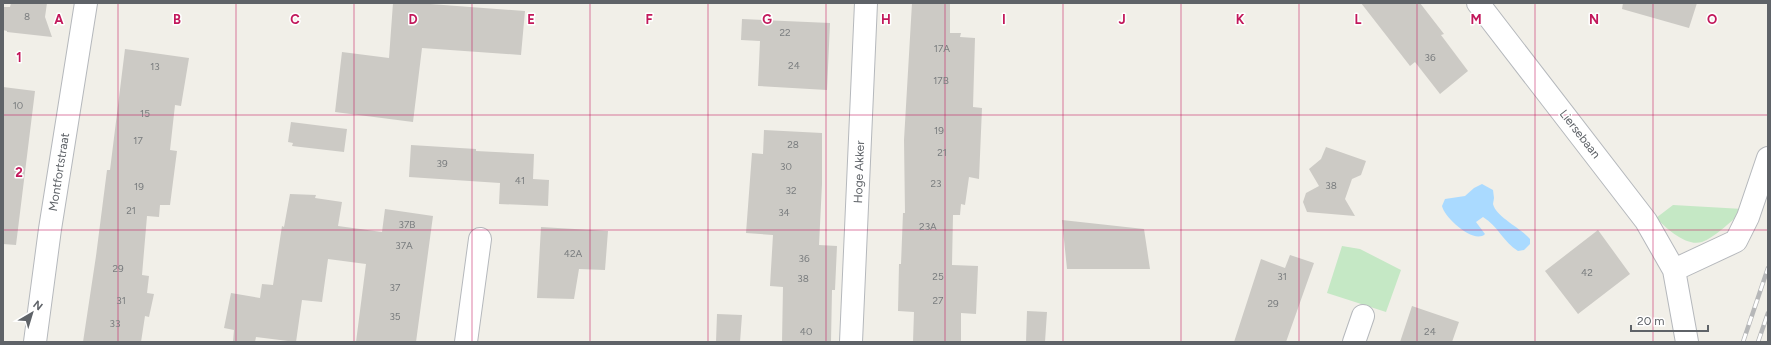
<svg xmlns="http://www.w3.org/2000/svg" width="1771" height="345" font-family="Figtree,sans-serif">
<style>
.green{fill:#c5e8c5}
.water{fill:#aadaff}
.building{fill:#cccac5}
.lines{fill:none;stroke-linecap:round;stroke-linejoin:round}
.minor-casing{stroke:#b5b8bc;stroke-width:24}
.minor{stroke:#fff;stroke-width:22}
.rail-casing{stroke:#b6b7b8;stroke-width:4.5}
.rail{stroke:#fff;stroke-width:3;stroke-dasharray:9;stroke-linecap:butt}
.grid{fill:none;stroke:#c2185b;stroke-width:1;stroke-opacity:0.55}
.labels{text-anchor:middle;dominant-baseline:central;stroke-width:3;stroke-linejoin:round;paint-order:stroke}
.number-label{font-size:10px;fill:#7a7d7f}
.street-label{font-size:12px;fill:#5f6368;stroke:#fff}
.grid-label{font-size:13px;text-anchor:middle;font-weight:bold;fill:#c2185b;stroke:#fff;stroke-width:3;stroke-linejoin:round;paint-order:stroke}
</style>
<rect width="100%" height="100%" fill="#f1efe8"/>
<path class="green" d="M 1673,205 L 1743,209 L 1740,214 C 1730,222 1714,238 1702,242 C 1686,247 1666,228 1656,218 Z
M 1342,246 L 1360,249 L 1401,270 L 1386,312 L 1327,293 Z"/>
<path class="water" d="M 1482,184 L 1493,190 L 1494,198 L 1493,204 C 1496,217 1521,228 1530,239 L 1530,244 L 1524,250 L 1518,251 C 1504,243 1498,226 1483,217 L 1476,222 L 1485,234 C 1474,245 1444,217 1442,206 L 1445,199 L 1465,196 L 1474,188 Z"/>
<path class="building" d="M 11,3 L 47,3 L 45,17 L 52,37 L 7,32 L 7,31 L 3,30 L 3,7 L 10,7 Z
M 393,3 L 417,3 L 525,11 L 521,55 L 422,48 L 413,122 L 335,112 L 342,52 L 389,58 Z
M 912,3 L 950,3 L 950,33 L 961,33 L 960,37 L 975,38 L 973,107 L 982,108 L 979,179 L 969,177 L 965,205 L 961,204 L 960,215 L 953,215 L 952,265 L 978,266 L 976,314 L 961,313 L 961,342 L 913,342 L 914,312 L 898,311 L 899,264 L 901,264 L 903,213 L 905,213 L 904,140 Z
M 1361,3 L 1420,3 L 1444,34 L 1441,35 L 1468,71 L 1440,94 L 1415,62 L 1410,66 Z
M 1623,3 L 1697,3 L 1689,28 L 1622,9 Z
M 742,19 L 830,23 L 827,90 L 758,86 L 760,41 L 741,40 Z
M 125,49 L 189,58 L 181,106 L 175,105 L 170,150 L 177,151 L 170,205 L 160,205 L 159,217 L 147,216 L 142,275 L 149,276 L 147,293 L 154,294 L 149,317 L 145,316 L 141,342 L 83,342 L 96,256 L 107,170 L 110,170 Z
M 3,87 L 35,91 L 16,245 L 3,244 Z
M 291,122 L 347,129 L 344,152 L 292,146 L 293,143 L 288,142 Z
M 764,130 L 822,133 L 822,184 L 819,245 L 837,246 L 835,290 L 832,290 L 831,342 L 782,342 L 783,287 L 770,286 L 773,235 L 746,233 L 752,153 L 763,154 Z
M 411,145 L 476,149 L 476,151 L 534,154 L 533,179 L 549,180 L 548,206 L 499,204 L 500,183 L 409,177 Z
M 1326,147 L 1366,161 L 1361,175 L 1352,179 L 1345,199 L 1355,216 L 1307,212 L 1303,202 L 1306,193 L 1319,186 L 1309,169 L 1321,159 Z
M 290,194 L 316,195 L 315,198 L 342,202 L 338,226 L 382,232 L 385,209 L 433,216 L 416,342 L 356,342 L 366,264 L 328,259 L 322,302 L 302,300 L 296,342 L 256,337 L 255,342 L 233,342 L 234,330 L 224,328 L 231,293 L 260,298 L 262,284 L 273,285 L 282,226 L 284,227 Z
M 1062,220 L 1144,229 L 1150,269 L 1067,269 Z
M 541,227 L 608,231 L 605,270 L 579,269 L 574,299 L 537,298 Z
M 1598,230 L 1630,274 L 1578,314 L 1545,271 Z
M 1290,255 L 1314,263 L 1286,342 L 1234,342 L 1261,259 L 1285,268 Z
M 1412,306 L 1459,322 L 1452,342 L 1400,342 Z
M 1027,311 L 1047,312 L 1045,342 L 1026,342 Z
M 717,314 L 742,315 L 740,342 L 716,342 Z"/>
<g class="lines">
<defs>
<path id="minor" d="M 1478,3 L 1646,221 L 1674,270 L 1687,342
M 1674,270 L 1736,241 L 1748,217 L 1768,158
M 35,342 L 50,229 L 86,3
M 466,342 L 480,239
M 851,342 L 866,3
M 1354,342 L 1363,316"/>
</defs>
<use href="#minor" class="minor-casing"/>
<use href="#minor" class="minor"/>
<defs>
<path id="rail" d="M 1743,342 L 1768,268
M 1758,342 L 1768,313"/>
</defs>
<use href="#rail" class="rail-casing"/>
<use href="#rail" class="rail"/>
</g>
<path class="grid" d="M 118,3 L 118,342M 236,3 L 236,342M 354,3 L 354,342M 472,3 L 472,342M 590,3 L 590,342M 708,3 L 708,342M 826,3 L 826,342M 945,3 L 945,342M 1063,3 L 1063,342M 1181,3 L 1181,342M 1299,3 L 1299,342M 1417,3 L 1417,342M 1535,3 L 1535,342M 1653,3 L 1653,342M 3,115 L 1768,115M 3,230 L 1768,230"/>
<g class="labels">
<g class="number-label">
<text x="27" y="16">8</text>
<text x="785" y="32">22</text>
<text x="942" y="48">17A</text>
<text x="1430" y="57">36</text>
<text x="794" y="65">24</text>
<text x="155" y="66">13</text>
<text x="941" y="80">17B</text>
<text x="18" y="105">10</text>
<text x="145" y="113">15</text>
<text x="939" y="130">19</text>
<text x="138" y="140">17</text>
<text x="793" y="144">28</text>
<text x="942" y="152">21</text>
<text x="442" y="163">39</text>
<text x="786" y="166">30</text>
<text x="520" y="180">41</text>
<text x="936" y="183">23</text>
<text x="1331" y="185">38</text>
<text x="139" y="186">19</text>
<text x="791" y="190">32</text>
<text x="131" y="210">21</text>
<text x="784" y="212">34</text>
<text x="407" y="224">37B</text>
<text x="928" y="226">23A</text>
<text x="404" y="245">37A</text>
<text x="573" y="253">42A</text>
<text x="804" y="258">36</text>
<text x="118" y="268">29</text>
<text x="1587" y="272">42</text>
<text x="938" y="276">25</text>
<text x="1282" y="276">31</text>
<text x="803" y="278">38</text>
<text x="395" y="287">37</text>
<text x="121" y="300">31</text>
<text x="938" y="300">27</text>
<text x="1273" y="303">29</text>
<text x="395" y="316">35</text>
<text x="115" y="323">33</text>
<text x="806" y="331">40</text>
<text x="1430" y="331">24</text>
</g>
<g class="street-label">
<text transform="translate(1580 134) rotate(52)">Liersebaan</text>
<text transform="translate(59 172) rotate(-81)">Montfortstraat</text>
<text transform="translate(859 172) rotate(-88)">Hoge Akker</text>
</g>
</g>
<g class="grid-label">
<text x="59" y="24">A</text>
<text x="177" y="24">B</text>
<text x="295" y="24">C</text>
<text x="413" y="24">D</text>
<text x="531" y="24">E</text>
<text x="649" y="24">F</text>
<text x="767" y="24">G</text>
<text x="886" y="24">H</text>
<text x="1004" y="24">I</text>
<text x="1122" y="24">J</text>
<text x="1240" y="24">K</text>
<text x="1358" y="24">L</text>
<text x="1476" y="24">M</text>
<text x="1594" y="24">N</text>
<text x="1712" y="24">O</text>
<text x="19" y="62">1</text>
<text x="19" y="177">2</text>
</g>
<rect width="1771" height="345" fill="none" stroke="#5f6368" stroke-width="8"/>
<g transform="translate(32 313) rotate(38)" stroke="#ffffff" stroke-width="3" paint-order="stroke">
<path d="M0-3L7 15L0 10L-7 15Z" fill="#5f6368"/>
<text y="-6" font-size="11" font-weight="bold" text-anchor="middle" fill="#5f6368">N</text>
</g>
<path d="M1631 325v6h77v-6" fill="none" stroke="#5f6368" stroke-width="2"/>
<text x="1637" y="325" font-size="12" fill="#5f6368" stroke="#ffffff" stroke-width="3" paint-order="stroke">20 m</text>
</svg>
